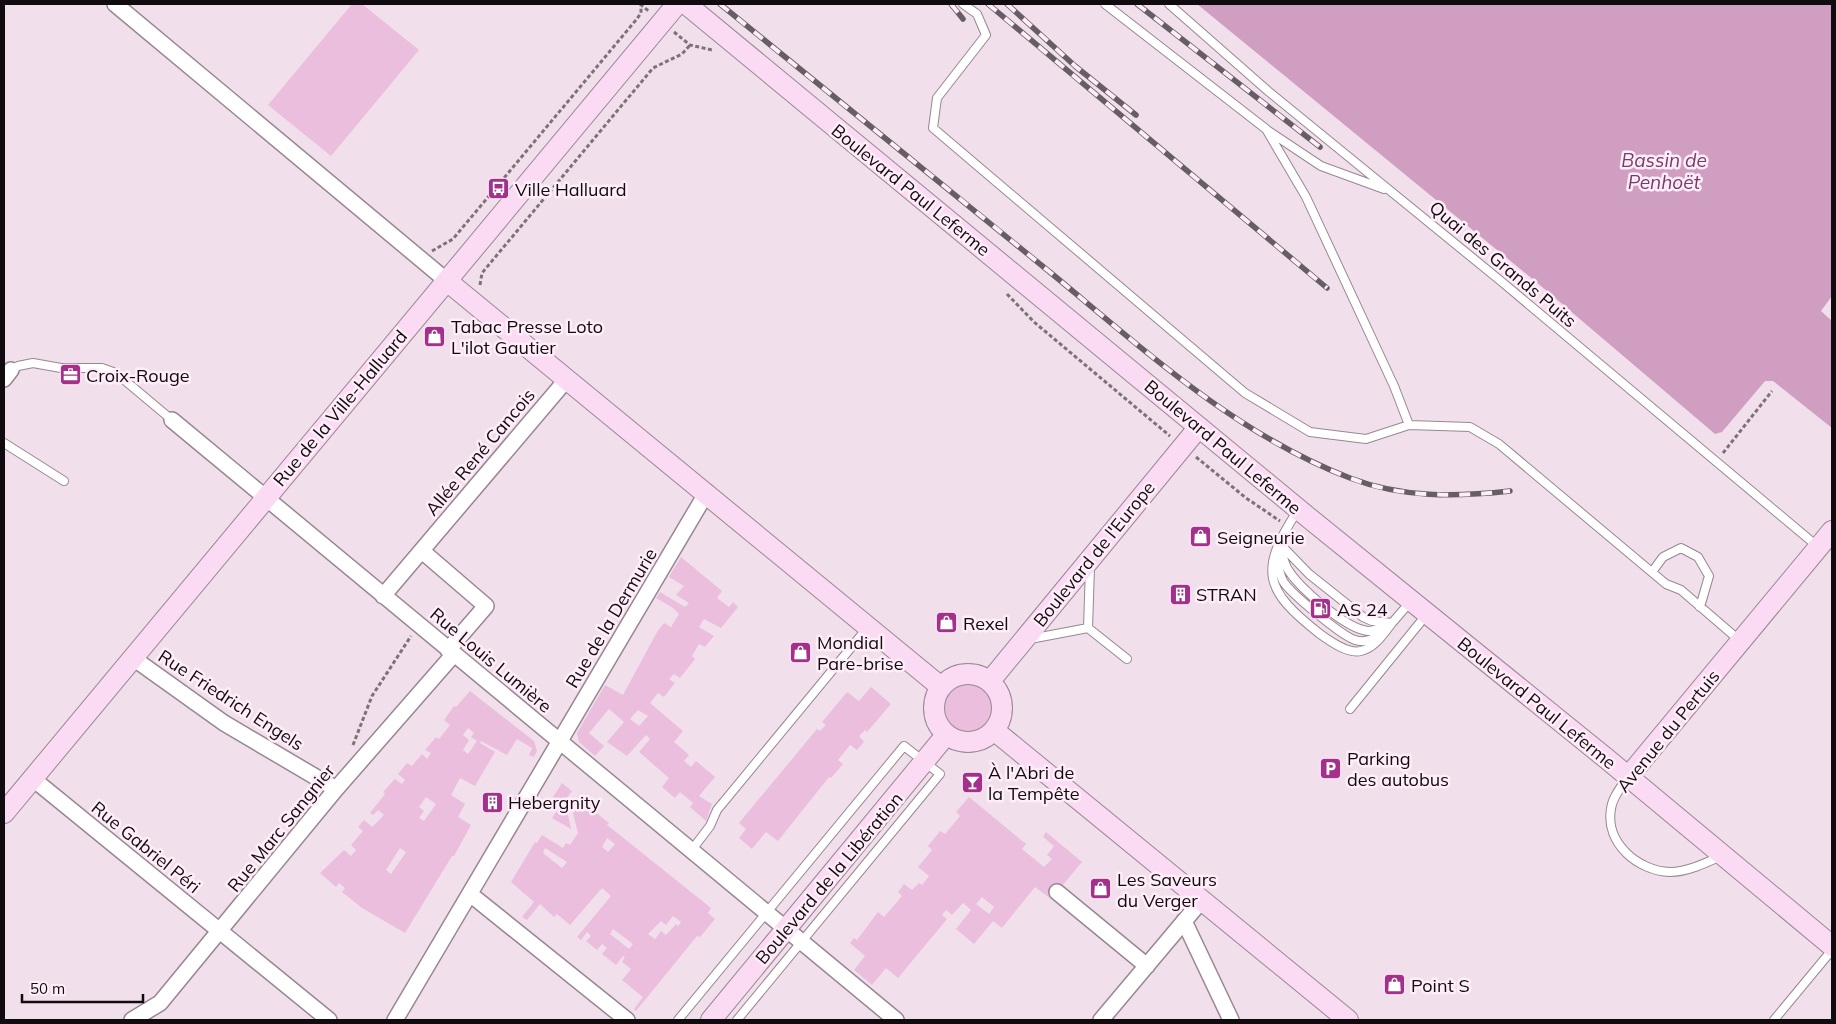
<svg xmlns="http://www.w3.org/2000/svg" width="1836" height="1024" font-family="Mulish,sans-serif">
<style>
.green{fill:#eabedc;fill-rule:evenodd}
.water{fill:#d09ec1}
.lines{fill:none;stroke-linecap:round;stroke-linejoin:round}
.lane-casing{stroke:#978792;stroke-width:10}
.street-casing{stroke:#978792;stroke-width:18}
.secondary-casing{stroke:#978792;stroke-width:22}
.path{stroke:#7d727a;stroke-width:3;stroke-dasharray:4 2.5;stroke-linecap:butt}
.lane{stroke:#fff;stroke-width:8}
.street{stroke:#fff;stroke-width:15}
.secondary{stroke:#fbdaf3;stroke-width:20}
.rail-casing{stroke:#675d64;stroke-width:5.5}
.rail{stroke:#ffedf9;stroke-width:4;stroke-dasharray:11;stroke-linecap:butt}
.labels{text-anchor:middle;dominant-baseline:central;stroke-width:5;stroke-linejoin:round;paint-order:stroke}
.poi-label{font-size:18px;fill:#100b0e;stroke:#ffedf9;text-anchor:start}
.street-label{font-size:18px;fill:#100b0e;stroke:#ffedf9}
.water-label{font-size:19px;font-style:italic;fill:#783b69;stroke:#ffedf9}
</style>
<rect width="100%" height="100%" fill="#f1e0ec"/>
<path class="green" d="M 352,4 L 362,4 L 419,50 L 331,156 L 268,105 Z
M 681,557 L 722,591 L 717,598 L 729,607 L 733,602 L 738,607 L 721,628 L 704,619 L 699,627 L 714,636 L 705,647 L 699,644 L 692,656 L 695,659 L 680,678 L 674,674 L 669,679 L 675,683 L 664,697 L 658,693 L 650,703 L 683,731 L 674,742 L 689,755 L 684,761 L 691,767 L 696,761 L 715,777 L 699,796 L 712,804 L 706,821 L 690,807 L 693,803 L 680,792 L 675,798 L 662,787 L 669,778 L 639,752 L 650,739 L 646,735 L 627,756 L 607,742 L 624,722 L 609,709 L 589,733 L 604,746 L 595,756 L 579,742 L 577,733 L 605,685 L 623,695 L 657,632 L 664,623 L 671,627 L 679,614 L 673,608 L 656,598 L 660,592 L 685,607 L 689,603 L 676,595 L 684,586 L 669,577 ZM 638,710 L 648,716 L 639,726 L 630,719 Z
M942 708a25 25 0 1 1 50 0a25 25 0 1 1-50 0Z
M 871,687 L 891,704 L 867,732 L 865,730 L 859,736 L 864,742 L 857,750 L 850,745 L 838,760 L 843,764 L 831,778 L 829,777 L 778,841 L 766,832 L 752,849 L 739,838 L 746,829 L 739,823 L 817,729 L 820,731 L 826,725 L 822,722 L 847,692 L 859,701 Z
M 470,691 L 534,741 L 537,751 L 534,757 L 529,755 L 532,748 L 517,739 L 507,755 L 481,741 L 480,743 L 495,752 L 475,786 L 460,778 L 451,795 L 465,804 L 458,817 L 471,825 L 454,856 L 452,856 L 405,933 L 362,908 L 342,892 L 345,888 L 339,883 L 336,887 L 320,873 L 344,850 L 351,856 L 356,850 L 351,845 L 363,831 L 358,827 L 364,820 L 372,827 L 384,815 L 378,810 L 373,815 L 370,813 L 385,794 L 383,792 L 395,779 L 402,784 L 405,780 L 398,774 L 407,763 L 412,766 L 422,754 L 427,759 L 431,753 L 425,750 L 436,737 L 439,739 L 450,725 L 444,720 L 454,706 L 456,707 ZM 468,728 L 474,733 L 471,737 L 477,741 L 468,754 L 463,750 L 469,740 L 463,735 ZM 426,797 L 436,804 L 424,821 L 419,818 L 424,811 L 419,807 ZM 400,848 L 406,852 L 391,874 L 386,870 Z
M 562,783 L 572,791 L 561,806 L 567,810 L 571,829 L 552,818 L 560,806 L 551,800 Z
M 969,797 L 1026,844 L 1022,849 L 1044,867 L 1052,859 L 1047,855 L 1054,846 L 1043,837 L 1046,832 L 1082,862 L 1051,899 L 1035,887 L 1002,928 L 993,921 L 974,944 L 956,929 L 971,910 L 963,903 L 952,915 L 946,910 L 942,915 L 947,919 L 898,978 L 886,968 L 872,985 L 854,970 L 865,956 L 850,943 L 854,938 L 857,940 L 878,912 L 884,917 L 902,896 L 898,892 L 904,884 L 912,890 L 919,883 L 922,885 L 929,876 L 918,867 L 932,850 L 928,846 L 940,831 L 945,834 L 960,816 L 956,812 ZM 982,897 L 994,907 L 989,914 L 976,904 Z
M 583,802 L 609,823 L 607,825 L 621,836 L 711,908 L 708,913 L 715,919 L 700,937 L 697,936 L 636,1011 L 634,1009 L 643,997 L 622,980 L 631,969 L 622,962 L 625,957 L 623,956 L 616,965 L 602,954 L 607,948 L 602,944 L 597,950 L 586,941 L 591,936 L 587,932 L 581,940 L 577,937 L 611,896 L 602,888 L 570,925 L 557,914 L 554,917 L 540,904 L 527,920 L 522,917 L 534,902 L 511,882 L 535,842 L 537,843 L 542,835 L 563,848 L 566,843 L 570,845 L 578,833 L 573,813 ZM 607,838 L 615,844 L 608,852 L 602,847 ZM 545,848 L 567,862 L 562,868 L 543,853 ZM 673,916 L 681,922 L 678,926 L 676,924 L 666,935 L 661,931 L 655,939 L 648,934 L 661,921 L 666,925 ZM 613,929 L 633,944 L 629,949 L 610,934 Z"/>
<path class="water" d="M 1197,4 L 1832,4 L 1832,296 L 1821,311 L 1832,321 L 1832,428 L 1773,381 L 1765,381 L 1722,432 L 1715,434 L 1541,286 Z"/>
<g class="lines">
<defs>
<path id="lane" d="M 963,4 L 977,14 L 986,35 L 937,98 L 933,128 L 1245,393 L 1310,432 L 1366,439 L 1409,425 L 1470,427 L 1499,444 L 1666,584 L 1681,590 L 1739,640
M 1105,4 L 1266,129 L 1306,197 L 1394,386 L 1409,425
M 1169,4 L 1268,91 L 1502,282 L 1817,546
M 1267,130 L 1321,166 L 1384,189
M 11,370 L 18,366 L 33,363 L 61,368 L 102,368 L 116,373 L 172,420
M 4,443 L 64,481
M 1298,510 C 1258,571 1264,590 1320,634 C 1331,642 1348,654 1361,651 C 1375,648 1384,633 1392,623
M 1278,542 L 1309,574 L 1363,617 L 1372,621 L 1392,623 L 1411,601
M 1279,546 C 1282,553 1284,562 1287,568 C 1298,587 1346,629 1368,631 C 1376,631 1383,627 1390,624
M 1277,559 C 1278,566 1280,575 1283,581 C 1290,593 1342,636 1355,640 C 1364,643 1372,640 1379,634
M 1652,572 L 1663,557 L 1681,548 L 1698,557 L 1709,576 L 1700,607
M 1088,628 L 1127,659
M 1030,639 L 1088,628 L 1090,567
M 1350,709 L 1427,614
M 1627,778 C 1621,787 1612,798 1611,809 C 1605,843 1638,871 1670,872 C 1687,872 1706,863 1721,856
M 691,851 L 710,826 L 717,810 L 868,627
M 678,1020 L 904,746 L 940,774 L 737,1020
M 1774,1020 L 1832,950"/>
<path id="street" d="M 115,4 L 447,281
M 4,379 L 11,370
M 172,420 L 896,1020
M 422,551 L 486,606 L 448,650
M 383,596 L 567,379
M 133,658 L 224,723 L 336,789
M 32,778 L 329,1020
M 1057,892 L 1147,966
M 470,894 L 627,1020
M 1184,921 L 1231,1020
M 132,1020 L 160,1003 L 336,789 L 454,654
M 395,1020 L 707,492
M 1101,1020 L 1202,900"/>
<path id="secondary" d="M 686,4 L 1309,518 L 1607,759 L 1832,946
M 447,281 L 941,687
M934 708a34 34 0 1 1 68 0a34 34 0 1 1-68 0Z
M 990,681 L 1199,427
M 995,731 L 1348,1020
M 1628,777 L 1832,531
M 4,813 L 677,4
M 711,1020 L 946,735"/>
</defs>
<use href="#lane" class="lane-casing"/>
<use href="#street" class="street-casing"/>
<use href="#secondary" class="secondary-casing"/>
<path class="path" d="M 640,4 L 650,12
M 674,32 L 690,45 L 712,50
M 432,251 L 453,239 L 636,20 L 641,13 L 641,5
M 480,285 L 482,273 L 653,68 L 682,54 L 690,45
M 1007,294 L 1034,322 L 1170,436
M 1723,453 L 1772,391
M 1196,457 L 1246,498 L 1280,521
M 353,745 L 372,696 L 411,636"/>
<use href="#lane" class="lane"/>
<use href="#street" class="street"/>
<use href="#secondary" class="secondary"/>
<defs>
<path id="rail" d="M 720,4 C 830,94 941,183 1051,273 C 1143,349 1237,435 1350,478 C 1402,498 1456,497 1510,491
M 951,4 L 963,19
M 988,4 L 1327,288
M 1007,4 L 1075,66 L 1136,115
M 1137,4 L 1320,147"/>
</defs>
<use href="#rail" class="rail-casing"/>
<use href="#rail" class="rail"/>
</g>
<defs>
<symbol id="bus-square" viewBox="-11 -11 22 22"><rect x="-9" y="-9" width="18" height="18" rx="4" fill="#a3308b" stroke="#ffedf9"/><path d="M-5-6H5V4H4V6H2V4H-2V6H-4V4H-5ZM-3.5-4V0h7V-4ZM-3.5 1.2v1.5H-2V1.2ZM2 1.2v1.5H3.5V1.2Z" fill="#fff"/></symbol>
<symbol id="shop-square" viewBox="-11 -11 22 22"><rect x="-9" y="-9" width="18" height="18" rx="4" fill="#a3308b" stroke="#ffedf9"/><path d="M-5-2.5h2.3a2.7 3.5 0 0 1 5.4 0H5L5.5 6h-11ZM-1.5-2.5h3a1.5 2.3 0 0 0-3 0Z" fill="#fff"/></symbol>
<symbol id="office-square" viewBox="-11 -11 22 22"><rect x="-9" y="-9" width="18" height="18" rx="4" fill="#a3308b" stroke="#ffedf9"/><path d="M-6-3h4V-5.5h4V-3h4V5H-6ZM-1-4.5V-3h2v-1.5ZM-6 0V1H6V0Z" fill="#fff"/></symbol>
<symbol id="building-square" viewBox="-11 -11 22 22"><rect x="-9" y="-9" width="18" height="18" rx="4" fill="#a3308b" stroke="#ffedf9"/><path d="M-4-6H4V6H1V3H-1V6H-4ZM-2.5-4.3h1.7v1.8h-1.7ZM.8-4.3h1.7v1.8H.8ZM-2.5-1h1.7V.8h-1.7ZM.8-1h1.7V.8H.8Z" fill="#fff"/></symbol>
<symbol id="fuel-square" viewBox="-11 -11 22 22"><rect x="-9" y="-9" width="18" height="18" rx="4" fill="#a3308b" stroke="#ffedf9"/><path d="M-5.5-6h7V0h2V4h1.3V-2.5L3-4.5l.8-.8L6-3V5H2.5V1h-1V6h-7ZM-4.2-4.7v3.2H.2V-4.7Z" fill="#fff"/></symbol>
<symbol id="parking-square" viewBox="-11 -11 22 22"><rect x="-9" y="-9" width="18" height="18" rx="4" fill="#a3308b" stroke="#ffedf9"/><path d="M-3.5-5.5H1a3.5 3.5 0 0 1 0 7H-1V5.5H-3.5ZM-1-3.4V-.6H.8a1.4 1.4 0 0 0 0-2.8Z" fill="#fff"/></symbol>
<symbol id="bar-square" viewBox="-11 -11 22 22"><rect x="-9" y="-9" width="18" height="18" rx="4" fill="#a3308b" stroke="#ffedf9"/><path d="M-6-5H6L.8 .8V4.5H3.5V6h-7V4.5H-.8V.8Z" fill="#fff"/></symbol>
</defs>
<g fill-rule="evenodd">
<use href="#bus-square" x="486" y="176" width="25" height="25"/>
<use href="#shop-square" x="422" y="324" width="25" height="25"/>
<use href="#office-square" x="58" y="362" width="25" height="25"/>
<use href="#shop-square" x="1188" y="524" width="25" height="25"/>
<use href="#building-square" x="1168" y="582" width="25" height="25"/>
<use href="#fuel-square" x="1308" y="596" width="25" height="25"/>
<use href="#shop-square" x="934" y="610" width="25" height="25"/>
<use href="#shop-square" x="788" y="640" width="25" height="25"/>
<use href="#parking-square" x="1318" y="756" width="25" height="25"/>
<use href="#bar-square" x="960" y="770" width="25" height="25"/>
<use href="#building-square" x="480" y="790" width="25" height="25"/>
<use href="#shop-square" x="1088" y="876" width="25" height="25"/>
<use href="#shop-square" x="1382" y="972" width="25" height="25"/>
</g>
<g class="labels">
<g class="poi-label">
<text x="515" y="189">Ville Halluard</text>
<text x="451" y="326">Tabac Presse Loto<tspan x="451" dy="21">L'ilot Gautier</tspan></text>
<text x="86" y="375">Croix-Rouge</text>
<text x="1217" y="537">Seigneurie</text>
<text x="1196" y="594">STRAN</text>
<text x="1337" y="609">AS 24</text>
<text x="963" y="623">Rexel</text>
<text x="817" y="642">Mondial<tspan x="817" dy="21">Pare-brise</tspan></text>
<text x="1347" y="758">Parking<tspan x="1347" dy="21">des autobus</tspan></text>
<text x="988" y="772">À l'Abri de<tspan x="988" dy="21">la Tempête</tspan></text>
<text x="508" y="802">Hebergnity</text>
<text x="1117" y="879">Les Saveurs<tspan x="1117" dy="21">du Verger</tspan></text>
<text x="1411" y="985">Point S</text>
</g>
<g class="street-label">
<text transform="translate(911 190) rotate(39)">Boulevard Paul Leferme</text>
<text transform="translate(1503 264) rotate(40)">Quai des Grands Puits</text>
<text transform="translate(340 408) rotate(-50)">Rue de la Ville-Halluard</text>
<text transform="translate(1223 447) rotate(40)">Boulevard Paul Leferme</text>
<text transform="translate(480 452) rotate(-50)">Allée René Cancois</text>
<text transform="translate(1094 554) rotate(-51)">Boulevard de l'Europe</text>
<text transform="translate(611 618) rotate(-59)">Rue de la Dermurie</text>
<text transform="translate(491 660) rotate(40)">Rue Louis Lumière</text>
<text transform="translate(231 700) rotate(33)">Rue Friedrich Engels</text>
<text transform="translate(1537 703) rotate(39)">Boulevard Paul Leferme</text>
<text transform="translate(1668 731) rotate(-51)">Avenue du Pertuis</text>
<text transform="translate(281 828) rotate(-51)">Rue Marc Sangnier</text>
<text transform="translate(146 847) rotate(39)">Rue Gabriel Péri</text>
<text transform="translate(829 878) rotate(-50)">Boulevard de la Libération</text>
</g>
<g class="water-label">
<text x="1664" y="160">Bassin de<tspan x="1664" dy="22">Penhoët</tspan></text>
</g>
</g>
<rect width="1836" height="1024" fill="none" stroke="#100b0e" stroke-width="10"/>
<path d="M22 994v8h121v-8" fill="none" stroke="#100b0e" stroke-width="2.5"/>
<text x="30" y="994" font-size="15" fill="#100b0e" stroke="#ffedf9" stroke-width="4" paint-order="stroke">50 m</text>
</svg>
